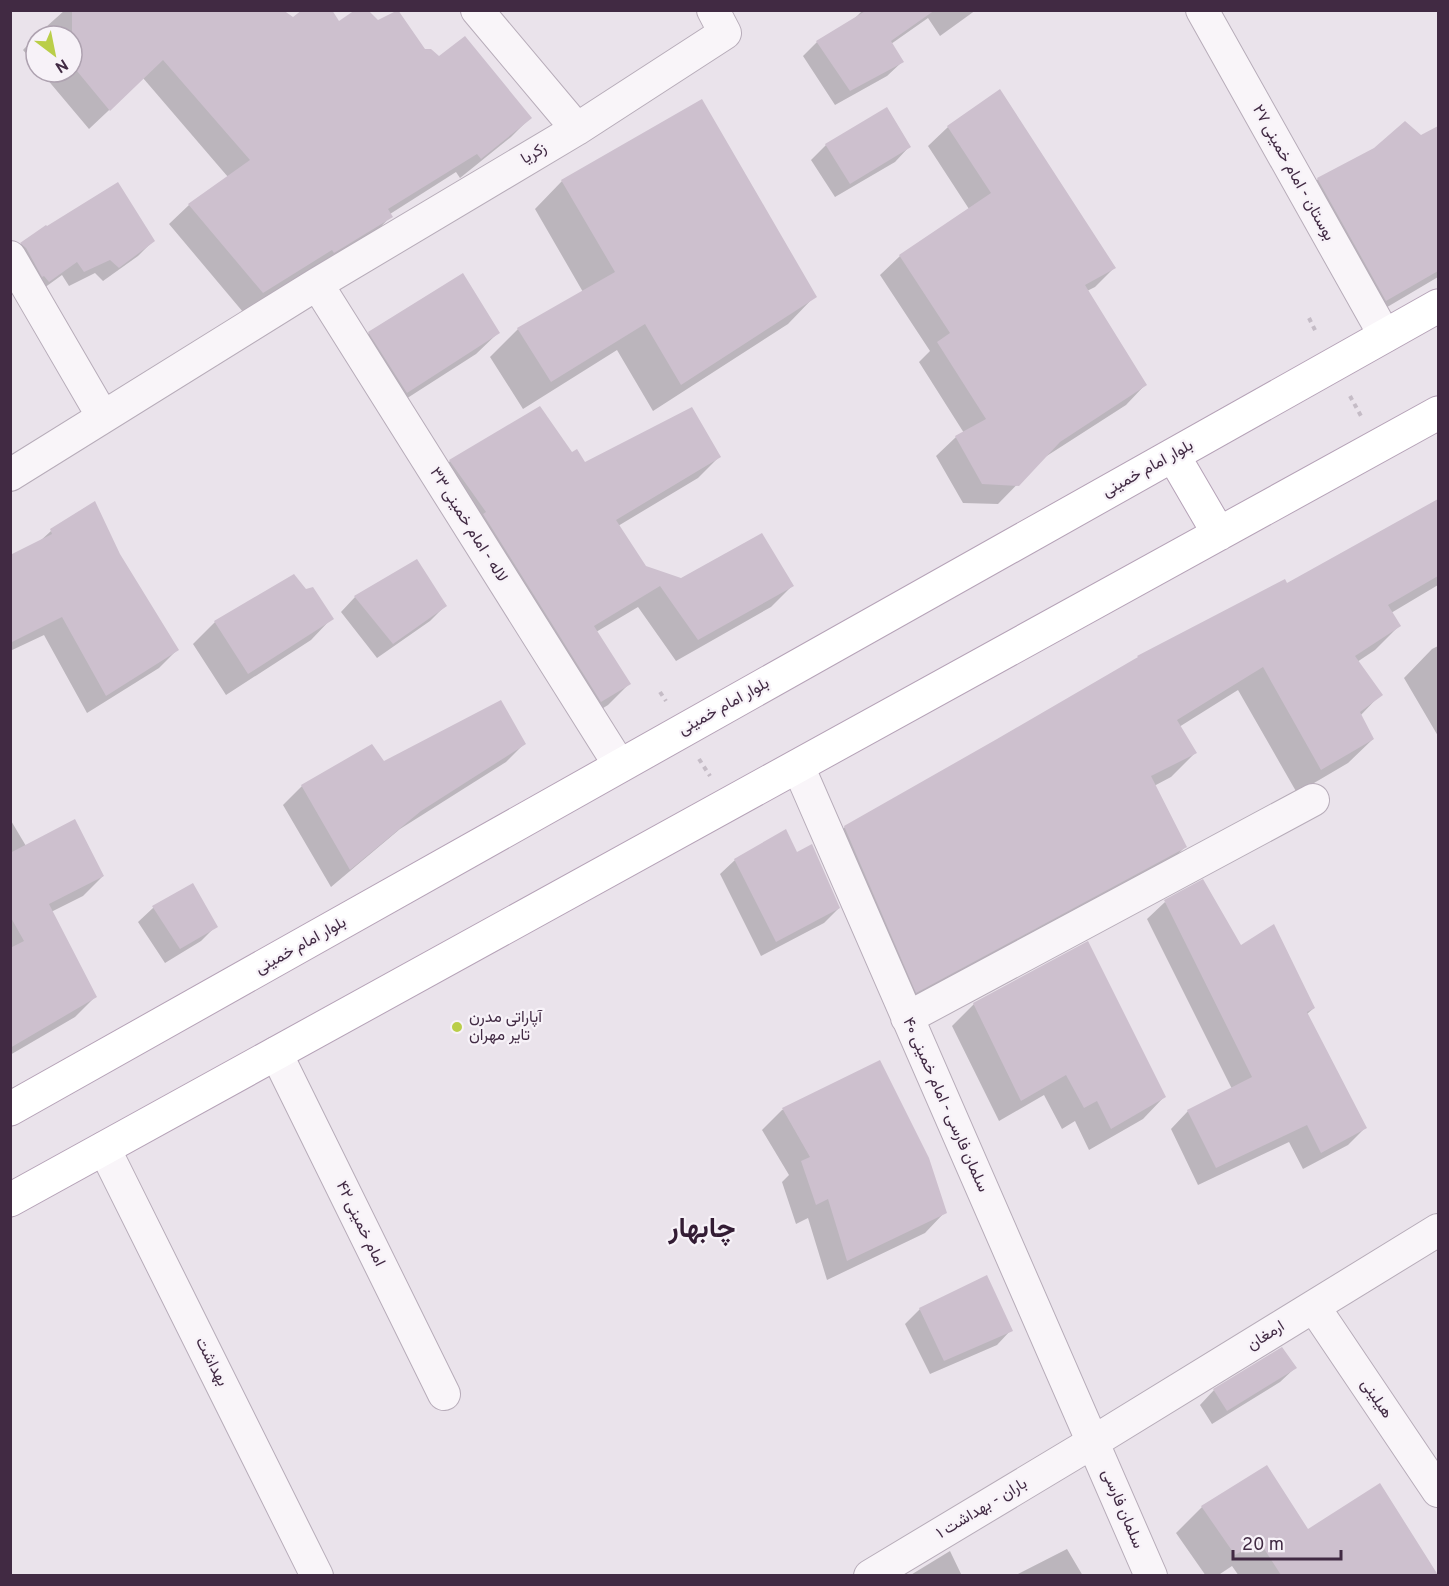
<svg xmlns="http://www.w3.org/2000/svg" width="1449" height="1586" font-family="Overpass,Vazirmatn,sans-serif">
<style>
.shadow{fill:#0003}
.building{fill:#cdc0ce}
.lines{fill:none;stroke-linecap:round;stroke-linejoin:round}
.street-casing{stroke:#b7acb9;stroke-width:34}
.primary-casing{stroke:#b5a2b7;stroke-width:35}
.path{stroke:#c5bcc6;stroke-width:4;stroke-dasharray:4.5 4.5;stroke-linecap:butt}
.street{stroke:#f9f5f9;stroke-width:32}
.primary{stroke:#fff;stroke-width:33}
.poi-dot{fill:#bace49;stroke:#f7f2f8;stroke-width:2}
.labels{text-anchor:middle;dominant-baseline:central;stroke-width:4.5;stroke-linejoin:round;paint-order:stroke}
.street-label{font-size:16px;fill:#412a43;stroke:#f7f2f8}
.poi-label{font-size:16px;fill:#412a43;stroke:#f7f2f8;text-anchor:start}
.town-label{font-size:28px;font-weight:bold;fill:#331c34;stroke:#f7f2f8}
</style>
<rect width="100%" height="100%" fill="#eae3eb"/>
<path class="shadow" d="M 65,10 L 215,10 L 339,23 L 378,22 L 530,118 L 511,137 L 460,178 L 456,172 L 390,214 L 391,216 L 372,236 L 314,272 L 311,269 L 243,312 L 169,224 L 189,205 L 228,177 L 143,78 L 89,129 L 41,72 L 72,72 L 72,36 L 36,36 Z
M 863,10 L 976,10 L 940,36 L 928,18 L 891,44 L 902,62 L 887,76 L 835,105 L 803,56 L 817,42 L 854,19 Z
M 36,36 L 36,65 L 23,50 Z
M 1000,91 L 1114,268 L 1095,287 L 1087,291 L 1145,385 L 1126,405 L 1042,459 L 998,504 L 963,503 L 936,456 L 956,437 L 964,433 L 919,362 L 930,351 L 880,275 L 900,256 L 969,209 L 928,146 L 948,127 Z
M 1438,128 L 1438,277 L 1367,319 L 1299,198 L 1318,179 L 1421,137 Z
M 826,145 L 909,147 L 895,162 L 835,197 L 811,160 Z
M 562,181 L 815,296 L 788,324 L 653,411 L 617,350 L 523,409 L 490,357 L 518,329 L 583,292 L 535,209 Z
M 153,241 L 138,256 L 103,281 L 95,273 L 69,286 L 62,275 L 33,296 L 10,254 L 21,244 Z
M 369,333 L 498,333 L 476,354 L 384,413 L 347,355 Z
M 572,454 L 585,464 L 719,457 L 698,478 L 618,526 L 645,567 L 682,580 L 792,586 L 771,607 L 676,661 L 638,607 L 596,632 L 629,684 L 608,705 L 579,723 L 429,482 L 450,461 Z
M 1438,501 L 1438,585 L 1391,613 L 1399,626 L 1375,650 L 1357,662 L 1381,694 L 1360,716 L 1373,739 L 1348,763 L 1297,793 L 1238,690 L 1179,727 L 1195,753 L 1171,777 L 1154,786 L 1185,847 L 1161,871 L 892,1016 L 820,851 L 845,827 Z
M 51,531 L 177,650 L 159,668 L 87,713 L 44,635 L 10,651 L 10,556 L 39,542 Z
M 416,561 L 445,606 L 430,621 L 377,658 L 341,612 L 355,597 Z
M 332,618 L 311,640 L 226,695 L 193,644 L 215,622 Z
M 1438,646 L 1438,736 L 1404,678 L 1432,649 Z
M 524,744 L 506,762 L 400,829 L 331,887 L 283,805 L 302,786 L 371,746 L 383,763 Z
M 10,819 L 26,846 L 103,876 L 83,896 L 51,912 L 95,997 L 75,1017 L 10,1055 Z
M 797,854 L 839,908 L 824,923 L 761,956 L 720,874 L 735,860 Z
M 192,885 L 216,926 L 201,941 L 165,963 L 138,922 L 153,908 Z
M 1165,902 L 1314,1008 L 1307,1014 L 1365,1128 L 1348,1145 L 1303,1169 L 1289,1142 L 1198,1185 L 1171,1129 L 1188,1111 L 1232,1089 L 1147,919 Z
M 974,1004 L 1164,1097 L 1143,1119 L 1089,1150 L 1075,1121 L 1062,1129 L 1044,1095 L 999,1121 L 952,1026 Z
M 879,1062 L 945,1212 L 925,1233 L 827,1280 L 808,1218 L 796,1224 L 782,1182 L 789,1175 L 762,1130 L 782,1110 Z
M 920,1309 L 1011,1330 L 997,1345 L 930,1374 L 905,1324 Z
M 1295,1368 L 1280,1382 L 1212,1424 L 1200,1405 L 1214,1390 Z
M 1267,1467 L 1308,1531 L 1379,1485 L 1438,1576 L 1239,1576 L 1232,1566 L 1217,1576 L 1206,1576 L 1176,1533 L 1202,1507 Z
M 1067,1549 L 1083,1576 L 1014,1576 Z
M 950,1551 L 962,1576 L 909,1576 Z"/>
<path class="building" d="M 72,10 L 283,10 L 293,17 L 302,10 L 332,10 L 339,21 L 355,10 L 368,10 L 378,20 L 398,10 L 425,49 L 431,49 L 439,56 L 465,36 L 532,118 L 481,159 L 477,154 L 388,209 L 393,217 L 334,253 L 332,250 L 263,293 L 188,204 L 250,160 L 163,60 L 110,111 L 72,65 Z
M 867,10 L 935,10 L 891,41 L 904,62 L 850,91 L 816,41 Z
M 1000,89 L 1116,268 L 1085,285 L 1147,385 L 1060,442 L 1019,486 L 982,484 L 955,436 L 986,419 L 937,342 L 950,333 L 899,255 L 991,193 L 947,126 Z
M 702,99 L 817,297 L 681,385 L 645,324 L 551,382 L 517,328 L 615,272 L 561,180 Z
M 887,107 L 911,147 L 850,184 L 825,144 Z
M 1405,121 L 1421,135 L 1438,126 L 1438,271 L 1386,301 L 1317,178 L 1374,148 Z
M 118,182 L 155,241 L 119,268 L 110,260 L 84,272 L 77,262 L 49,282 L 44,276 L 42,277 L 26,248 L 20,243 L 46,225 L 47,226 Z
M 463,273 L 500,333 L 407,393 L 368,332 Z
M 540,406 L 572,452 L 577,449 L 585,462 L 692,407 L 721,457 L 616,520 L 646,566 L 681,578 L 762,533 L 794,586 L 698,640 L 660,586 L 594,626 L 631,684 L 601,702 L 483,514 L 486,512 L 449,460 Z
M 1438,499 L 1438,576 L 1388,605 L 1401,626 L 1355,656 L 1383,695 L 1360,712 L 1374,739 L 1321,770 L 1263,667 L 1177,720 L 1197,753 L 1151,776 L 1187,847 L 916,993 L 844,826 L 997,739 L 1138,657 L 1137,656 L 1285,579 L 1287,583 Z
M 95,501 L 120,554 L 179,650 L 106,696 L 62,617 L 10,643 L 10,555 L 52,534 L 50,529 Z
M 417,559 L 447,606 L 393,644 L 354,596 Z
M 294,574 L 306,589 L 313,587 L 334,619 L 248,674 L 214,621 Z
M 501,700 L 526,744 L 421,811 L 350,870 L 301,785 L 372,744 L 384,761 Z
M 75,819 L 104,876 L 49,904 L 97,997 L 10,1048 L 10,948 L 24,941 L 10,916 L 10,853 Z
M 786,829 L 797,852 L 812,844 L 840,908 L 776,942 L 734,859 Z
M 1203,879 L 1241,945 L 1274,924 L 1315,1008 L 1307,1012 L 1367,1128 L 1321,1153 L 1307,1125 L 1216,1168 L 1187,1110 L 1252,1077 L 1164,900 Z
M 193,883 L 218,927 L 180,949 L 152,906 Z
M 1088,941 L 1166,1097 L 1111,1129 L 1097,1101 L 1084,1108 L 1066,1075 L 1021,1101 L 973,1003 Z
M 880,1060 L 929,1158 L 947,1213 L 847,1261 L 828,1199 L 816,1205 L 801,1161 L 810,1157 L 782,1108 Z
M 987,1275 L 1013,1331 L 944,1361 L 919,1308 Z
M 1282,1347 L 1297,1368 L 1227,1411 L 1213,1389 Z
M 1267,1465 L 1308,1529 L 1380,1483 L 1438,1575 L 1281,1575 L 1259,1541 L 1235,1555 L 1201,1506 Z"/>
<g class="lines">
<defs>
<path id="street" d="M 477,10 L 577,129
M 1202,10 L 1385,336
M 10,257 L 103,417
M 317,284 L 620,766
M 10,475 L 317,284 L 577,129 L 725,33 L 713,10
M 798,766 L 1151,1576
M 907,1018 L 1313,800
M 276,1053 L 444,1394
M 104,1148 L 317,1576
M 1314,1307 L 1438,1491
M 870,1576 L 1093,1442 L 1438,1230"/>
<path id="primary" d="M 1173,455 L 1219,534
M 10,1109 L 1438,306
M 10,1200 L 1438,413"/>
</defs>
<use href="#street" class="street-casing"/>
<use href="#primary" class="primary-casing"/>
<path class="path" d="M 1309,318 L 1317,334
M 1350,396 L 1361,416
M 660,692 L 666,701
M 699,759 L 710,776"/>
<use href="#street" class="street"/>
<use href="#primary" class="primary"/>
</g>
<circle class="poi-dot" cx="457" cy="1027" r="6"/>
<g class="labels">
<g class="street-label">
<text transform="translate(534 154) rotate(-31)">زکریا</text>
<text transform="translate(1293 173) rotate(61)">بوستان - امام خمینی ۲۷</text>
<text transform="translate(1148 469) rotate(-29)">بلوار امام خمینی</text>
<text transform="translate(468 525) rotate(58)">لاله - امام خمینی ۳۳</text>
<text transform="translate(724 707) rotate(-29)">بلوار امام خمینی</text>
<text transform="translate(301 946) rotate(-29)">بلوار امام خمینی</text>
<text transform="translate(945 1105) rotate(66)">سلمان فارسی - امام خمینی ۴۰</text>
<text transform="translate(360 1224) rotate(64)">امام خمینی ۴۲</text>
<text transform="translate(1266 1336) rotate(-32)">ارمغان</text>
<text transform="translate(211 1362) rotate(63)">بهداشت</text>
<text transform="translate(1376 1399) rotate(56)">هیلینی</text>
<text transform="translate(982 1509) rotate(-31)">باران - بهداشت ۱</text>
<text transform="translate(1122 1509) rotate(67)">سلمان فارسی</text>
</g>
<g class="poi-label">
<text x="469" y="1018">آپاراتی مدرن<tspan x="469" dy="18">تایر مهران</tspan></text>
</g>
<g class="town-label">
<text x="702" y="1230">چابهار</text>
</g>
</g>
<rect width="1449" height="1586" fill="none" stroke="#412a43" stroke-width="24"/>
<g transform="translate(54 54) rotate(148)"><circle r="28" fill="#f7f2f8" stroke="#aea2b0" stroke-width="1.5"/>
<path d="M0-4.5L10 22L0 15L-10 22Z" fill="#bace49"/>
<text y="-9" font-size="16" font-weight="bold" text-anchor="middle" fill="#412a43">N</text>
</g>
<path d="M1233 1550v9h108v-9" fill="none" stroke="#412a43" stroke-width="3"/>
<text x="1242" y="1550" font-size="18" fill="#412a43" stroke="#f7f2f8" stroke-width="4.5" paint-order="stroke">20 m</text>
</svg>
